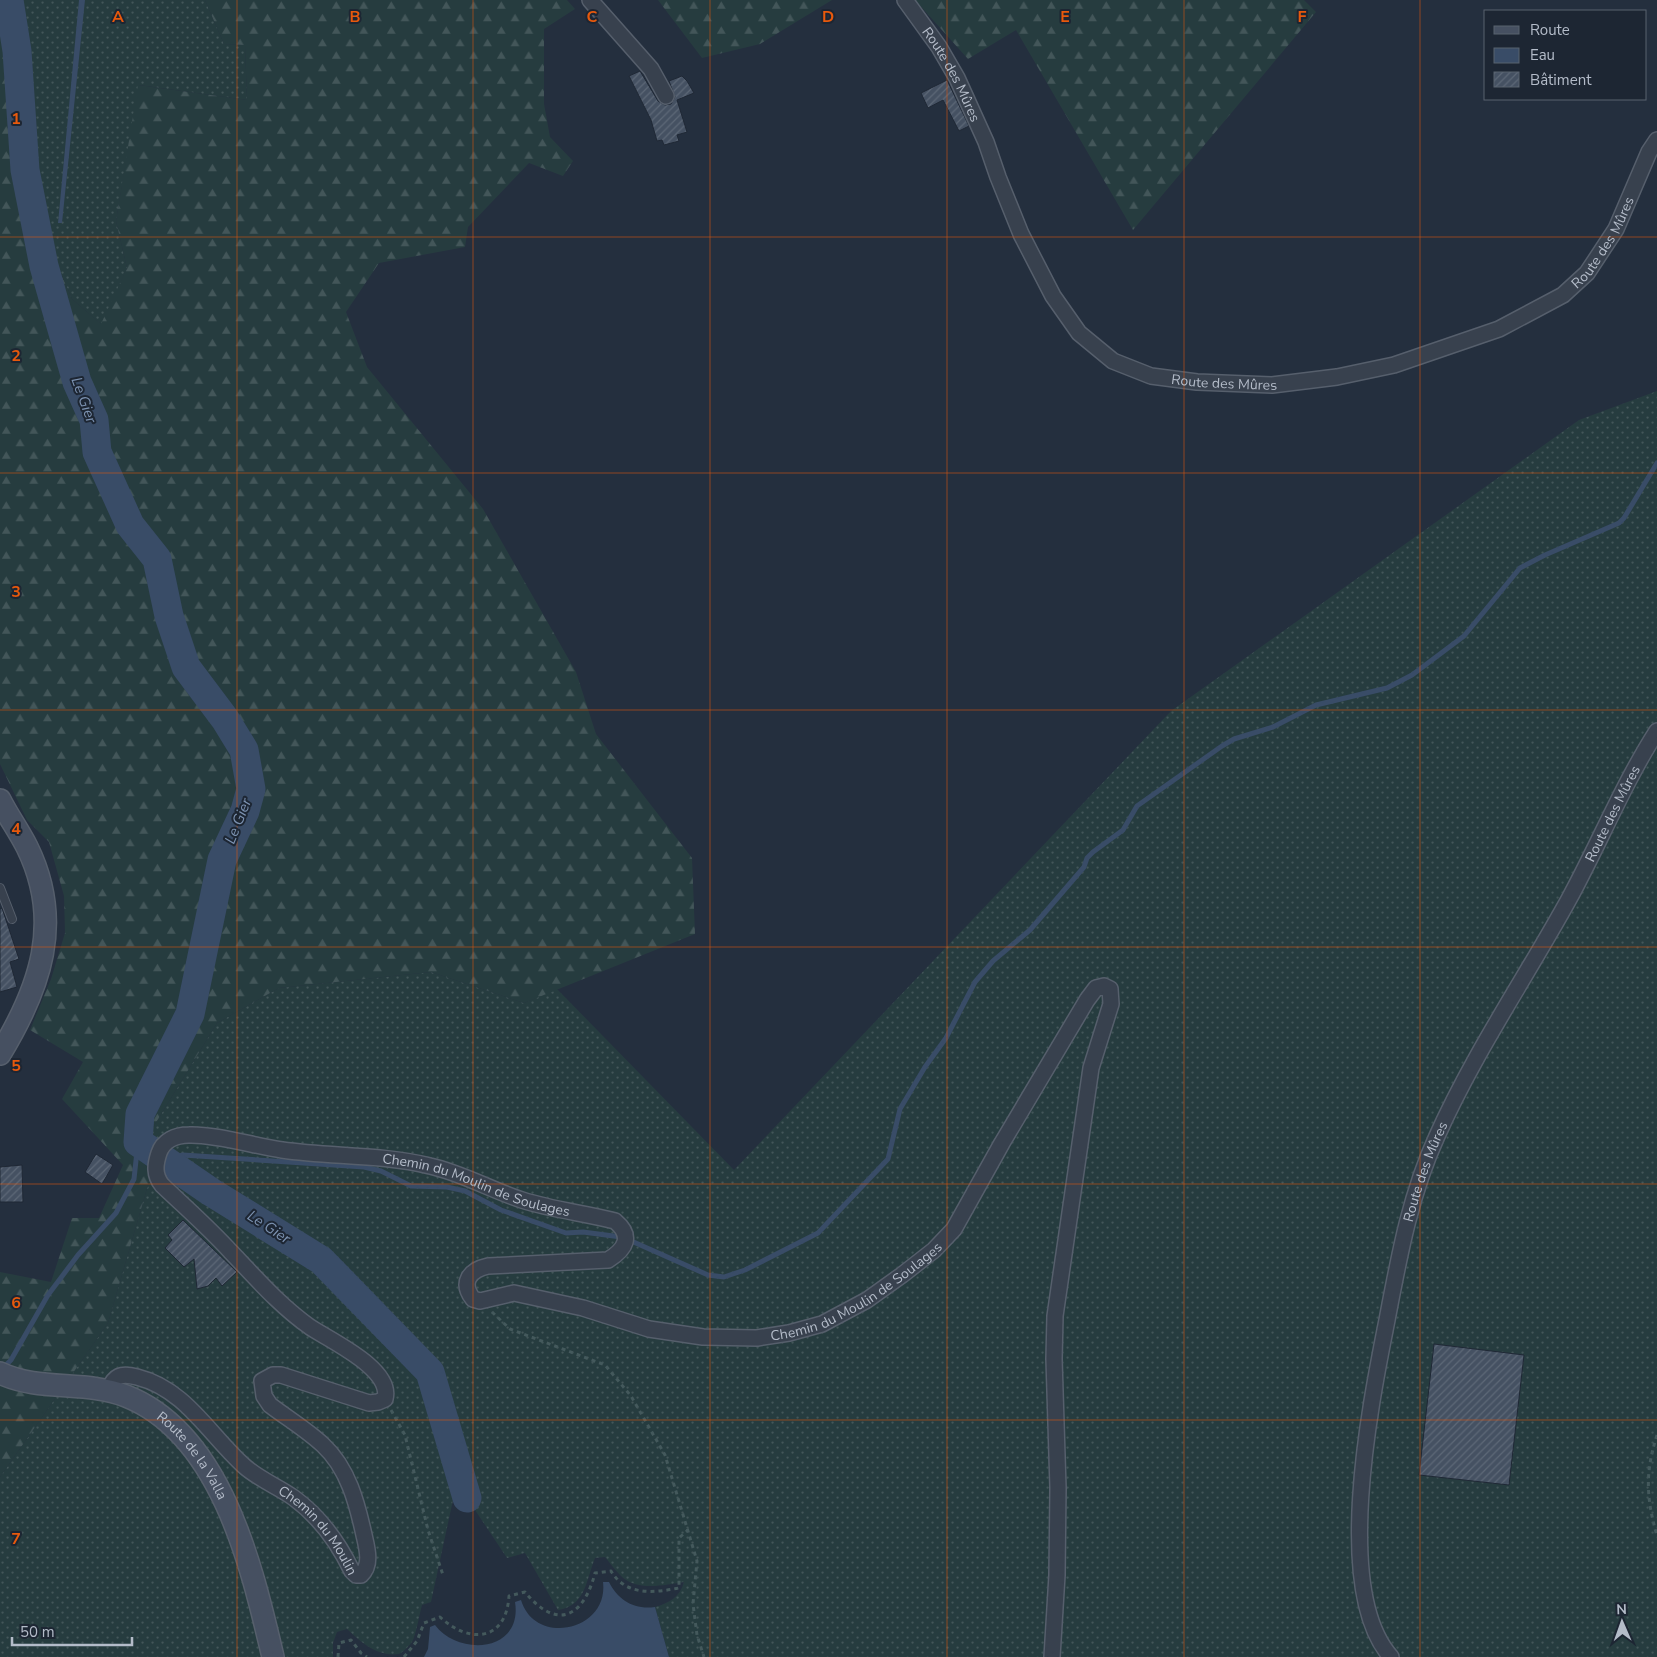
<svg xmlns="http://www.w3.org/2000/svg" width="1657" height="1657" font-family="'Nunito Sans',sans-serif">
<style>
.grass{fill:url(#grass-dots)}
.forest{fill:url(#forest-firs)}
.water{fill:#394c67}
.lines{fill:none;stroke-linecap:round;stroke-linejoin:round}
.stream{stroke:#394c67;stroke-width:5}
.river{stroke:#394c67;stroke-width:29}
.building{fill:url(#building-hatch);stroke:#1f2835}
.service-casing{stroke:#565f6c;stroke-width:10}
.minor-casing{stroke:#565f6c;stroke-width:18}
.secondary-casing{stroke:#565f6c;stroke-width:24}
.path{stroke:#44595c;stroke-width:3;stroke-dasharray:4 4;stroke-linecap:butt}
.service{stroke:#38414e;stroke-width:8}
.minor{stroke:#38414e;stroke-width:15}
.secondary{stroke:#465061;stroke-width:21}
.grid{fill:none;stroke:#e8590c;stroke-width:1;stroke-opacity:0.55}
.labels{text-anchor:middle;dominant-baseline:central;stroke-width:4;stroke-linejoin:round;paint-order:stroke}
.street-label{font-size:14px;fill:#b4bcc9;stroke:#1d2633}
.water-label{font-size:15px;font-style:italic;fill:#7c92b1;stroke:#1d2633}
.grid-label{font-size:16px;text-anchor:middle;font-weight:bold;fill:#e8590c;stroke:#1d2633;stroke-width:4;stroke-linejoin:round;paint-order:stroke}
</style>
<defs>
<pattern id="grass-dots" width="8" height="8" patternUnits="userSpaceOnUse" patternTransform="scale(1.25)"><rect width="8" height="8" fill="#263c3f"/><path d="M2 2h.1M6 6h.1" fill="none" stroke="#435659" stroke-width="1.8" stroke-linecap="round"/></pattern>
<pattern id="forest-firs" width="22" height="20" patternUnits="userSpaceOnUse" patternTransform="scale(1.25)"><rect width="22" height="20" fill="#263c3f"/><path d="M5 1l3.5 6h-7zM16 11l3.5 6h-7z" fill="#435659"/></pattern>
<pattern id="building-hatch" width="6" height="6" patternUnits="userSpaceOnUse" patternTransform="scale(1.25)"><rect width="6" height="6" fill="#455162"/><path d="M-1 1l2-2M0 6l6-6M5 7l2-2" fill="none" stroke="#5d6877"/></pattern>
</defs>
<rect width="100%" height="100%" fill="#242f3e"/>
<path class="grass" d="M 0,0 L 205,0 L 224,44 L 245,45 L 247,100 L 139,85 L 116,221 L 127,268 L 102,325 L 72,299 L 16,169 L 3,2 Z
M 1657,391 L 1657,1657 L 669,1657 L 655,1607 C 669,1603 680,1597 684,1582 C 664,1585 636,1592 620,1575 C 614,1569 610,1563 605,1557 L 595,1558 C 586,1580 586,1606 558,1610 L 525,1553 L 507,1558 L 467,1498 L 453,1500 L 431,1602 L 422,1605 C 419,1616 417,1630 413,1640 C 410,1645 405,1651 399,1654 C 377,1657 361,1642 347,1629 L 337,1632 L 333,1643 L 333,1657 L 0,1657 L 0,1477 L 108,1323 L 157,1154 L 152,1129 L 217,1023 L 279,988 L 431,972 L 524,1003 L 557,989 L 734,1170 L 1171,711 L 1579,420 Z"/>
<path class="forest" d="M 0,0 L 3,2 L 16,169 L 72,299 L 101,324 L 127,268 L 116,221 L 138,85 L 247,100 L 245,45 L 224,44 L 205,0 L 567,0 L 575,9 L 544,29 L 544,104 L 550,137 L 573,161 L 563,176 L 529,163 L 468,227 L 465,247 L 379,263 L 346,312 L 367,367 L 483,509 L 576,672 L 596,734 L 692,858 L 695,934 L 524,1003 L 431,972 L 279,988 L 217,1023 L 152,1129 L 157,1154 L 108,1323 L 0,1477 L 0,1272 L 51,1282 L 72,1218 L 99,1218 L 123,1165 L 62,1099 L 83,1062 L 30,1030 L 51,979 L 65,933 L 64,896 L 49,842 L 27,820 L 0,764 Z
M 658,0 L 832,0 L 760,44 L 702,58 Z
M 915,0 L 1304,0 L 1316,12 L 1133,230 L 1016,30 L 968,59 Z"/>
<path class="water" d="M 79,0 L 85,0 L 62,223 L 58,223 Z
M 603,1582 L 609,1582 C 618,1600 634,1610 655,1607 L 669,1657 L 424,1657 L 428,1649 L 430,1627 L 435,1625 C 459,1657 523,1652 515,1602 L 521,1600 C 535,1647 609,1631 603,1582 Z"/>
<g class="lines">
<path class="stream" d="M 163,1159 L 183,1155 L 364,1167 L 381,1171 L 411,1186 L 447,1187 L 465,1191 L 501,1210 L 566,1233 L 583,1232 L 621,1237
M 629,1240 L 708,1275 L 724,1277 L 745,1270 L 818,1233 L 888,1159 L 900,1109 L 925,1067 L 946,1038 L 975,982 L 993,961 L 1030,930 L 1084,867 L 1087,858 L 1093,852 L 1123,830 L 1137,806 L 1222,746 L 1234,739 L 1273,727 L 1316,705 L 1387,688 L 1412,675 L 1464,636 L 1520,568 L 1545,555 L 1619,523 L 1624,518 L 1657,463
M 2,1369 L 11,1360 L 48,1295 L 78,1255 L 116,1213 L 134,1179 L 138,1142"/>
<path class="river" d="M 9,0 L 17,51 L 25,170 L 44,266 L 77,382 L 94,420 L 97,452 L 130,525 L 157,559 L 169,616 L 186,667 L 225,719 L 244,750 L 251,789 L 245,811 L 222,860 L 190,1014 L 140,1114 L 138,1142 L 211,1192 L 321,1260 L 430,1372 L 467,1498"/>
</g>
<path class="building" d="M 640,71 L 658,101 L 665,105 L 671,104 L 675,97 L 669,81 L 682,76 L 687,81 L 694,93 L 677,100 L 687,132 L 677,135 L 679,141 L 664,145 L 662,140 L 657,141 L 651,120 L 629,76 Z
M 947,80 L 969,126 L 959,131 L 943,100 L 928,108 L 921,93 Z
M 2,908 L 19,959 L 10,962 L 17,987 L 0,992 L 0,909 Z
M 96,1154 L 113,1165 L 102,1184 L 85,1172 Z
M 22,1165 L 23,1202 L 0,1202 L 0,1167 Z
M 183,1220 L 237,1272 L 222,1286 L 216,1278 L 208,1286 L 197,1289 L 194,1259 L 184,1267 L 165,1248 L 172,1240 L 168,1235 Z
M 1434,1344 L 1524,1355 L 1509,1485 L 1419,1475 Z"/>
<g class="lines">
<defs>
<path id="service" d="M 0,888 L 12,919"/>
<g id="minor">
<path d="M 590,0 L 651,69 L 666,96"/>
<path id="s1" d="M 905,0 L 939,47 L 957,78 L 986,142 L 998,177 L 1021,234 L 1053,296 L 1079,333 L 1113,361 L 1151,376 L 1197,382 L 1272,385 L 1337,377 L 1394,365 L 1499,329 L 1563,295 L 1587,273 L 1616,229 L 1649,152 L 1657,140"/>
<path id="s2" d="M 108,1391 C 114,1375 121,1373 137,1377 C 185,1389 208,1433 243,1465 C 258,1479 277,1486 294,1498 C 320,1517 338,1542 352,1571 L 356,1575 L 361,1575 C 372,1565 367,1548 364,1535 C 357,1503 348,1468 323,1445 C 307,1430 287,1418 270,1405 L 264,1396 L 262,1381 L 273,1375 L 281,1375 L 369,1403 L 378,1402 L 385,1399 C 393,1369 331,1341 310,1327 C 279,1305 256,1278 230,1251 C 209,1228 185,1207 162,1185 C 154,1175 155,1165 159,1153 C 163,1141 175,1135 189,1135 C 216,1134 254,1146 282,1150 C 331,1157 381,1154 430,1166 C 462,1173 491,1190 522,1200 C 553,1210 585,1213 615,1221 C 633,1236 626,1249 608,1260 L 488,1266 C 470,1270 460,1282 473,1299 L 480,1301 L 514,1293 L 583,1308 L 649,1329 L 703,1337 L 757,1338 L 789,1333 L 822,1324 L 867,1300 L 902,1275 L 934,1250 L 954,1229 L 1002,1143 L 1087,1000 L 1096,988 L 1104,986 L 1110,989 L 1111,1004 L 1091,1068 L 1055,1316 L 1054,1359 L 1058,1488 L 1057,1575 L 1052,1657"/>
<path id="s3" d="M 1391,1657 C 1332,1591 1371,1401 1387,1320 C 1399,1257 1410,1195 1437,1136 C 1474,1053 1525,979 1569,899 C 1599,844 1623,784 1657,731"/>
</g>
<g id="secondary">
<path d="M 0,800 C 8,816 19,831 27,847 C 64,922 40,988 0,1054"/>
<path id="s4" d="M 0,1373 C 40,1392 85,1380 126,1396 C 222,1434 252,1568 273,1657"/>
</g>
</defs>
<use href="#service" class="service-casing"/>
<use href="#minor" class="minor-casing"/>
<use href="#secondary" class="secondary-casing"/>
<path class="path" d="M 492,1312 L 510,1329 L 605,1365 L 631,1396 L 665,1455 L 697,1561 L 693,1604 L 697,1635 L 704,1657
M 391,1410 L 405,1435 L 428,1530 L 443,1575
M 1657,1435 C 1645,1473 1646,1497 1657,1536
M 338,1657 L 339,1643 L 351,1640 L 361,1653 L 367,1657
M 404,1657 L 417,1641 L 424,1623 L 440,1617 C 469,1644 506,1642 509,1596 L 525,1592 C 556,1630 583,1619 595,1573 L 611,1571 C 626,1596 653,1593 679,1588 L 679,1538 L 688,1530"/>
<use href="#service" class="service"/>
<use href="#minor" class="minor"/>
<use href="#secondary" class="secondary"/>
</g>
<path class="grid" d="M 237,0 L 237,1657M 473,0 L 473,1657M 710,0 L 710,1657M 947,0 L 947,1657M 1184,0 L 1184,1657M 1420,0 L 1420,1657M 0,237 L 1657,237M 0,473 L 1657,473M 0,710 L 1657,710M 0,947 L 1657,947M 0,1184 L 1657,1184M 0,1420 L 1657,1420"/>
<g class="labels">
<g class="street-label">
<text stroke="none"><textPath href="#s1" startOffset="88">Route des Mûres</textPath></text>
<text stroke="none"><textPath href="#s1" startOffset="958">Route des Mûres</textPath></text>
<text stroke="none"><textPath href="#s1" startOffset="536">Route des Mûres</textPath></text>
<text stroke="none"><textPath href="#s3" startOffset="904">Route des Mûres</textPath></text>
<text stroke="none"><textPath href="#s3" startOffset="499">Route des Mûres</textPath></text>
<text stroke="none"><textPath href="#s2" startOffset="1386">Chemin du Moulin de Soulages</textPath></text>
<text stroke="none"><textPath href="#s2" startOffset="2148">Chemin du Moulin de Soulages</textPath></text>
<text stroke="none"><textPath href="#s4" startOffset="220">Route de la Valla</textPath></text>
<text stroke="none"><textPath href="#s2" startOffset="278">Chemin du Moulin</textPath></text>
</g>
<g class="water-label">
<text transform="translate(84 400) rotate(70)">Le Gier</text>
<text transform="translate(238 821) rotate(-68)">Le Gier</text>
<text transform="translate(269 1227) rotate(33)">Le Gier</text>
</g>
</g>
<g class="grid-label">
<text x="118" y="22">A</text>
<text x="355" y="22">B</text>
<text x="592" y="22">C</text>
<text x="828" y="22">D</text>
<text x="1065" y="22">E</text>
<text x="1302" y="22">F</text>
<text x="16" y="124">1</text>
<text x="16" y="361">2</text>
<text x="16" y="597">3</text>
<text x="16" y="834">4</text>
<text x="16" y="1071">5</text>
<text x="16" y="1308">6</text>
<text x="16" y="1544">7</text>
</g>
<rect x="1484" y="10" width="162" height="90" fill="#1d2633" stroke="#59626f"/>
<rect x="1494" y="26" width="25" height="8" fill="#465061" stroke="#59626f"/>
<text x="1530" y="35" font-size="15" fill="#b4bcc9">Route</text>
<rect x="1494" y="48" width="25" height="15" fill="#394c67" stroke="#59626f"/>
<text x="1530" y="60" font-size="15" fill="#b4bcc9">Eau</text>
<rect x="1494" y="72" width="25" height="15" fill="url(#building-hatch)" stroke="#59626f"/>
<text x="1530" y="85" font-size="15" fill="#b4bcc9">Bâtiment</text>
<g transform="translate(1622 1622) rotate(358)" stroke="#1d2633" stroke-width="4" paint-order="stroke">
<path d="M0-4L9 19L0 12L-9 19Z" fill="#b4bcc9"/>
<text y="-8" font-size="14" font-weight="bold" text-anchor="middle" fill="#b4bcc9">N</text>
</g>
<path d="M12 1637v8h120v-8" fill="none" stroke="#b4bcc9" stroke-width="2.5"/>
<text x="20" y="1637" font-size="15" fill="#b4bcc9" stroke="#1d2633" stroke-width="4" paint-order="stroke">50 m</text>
</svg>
